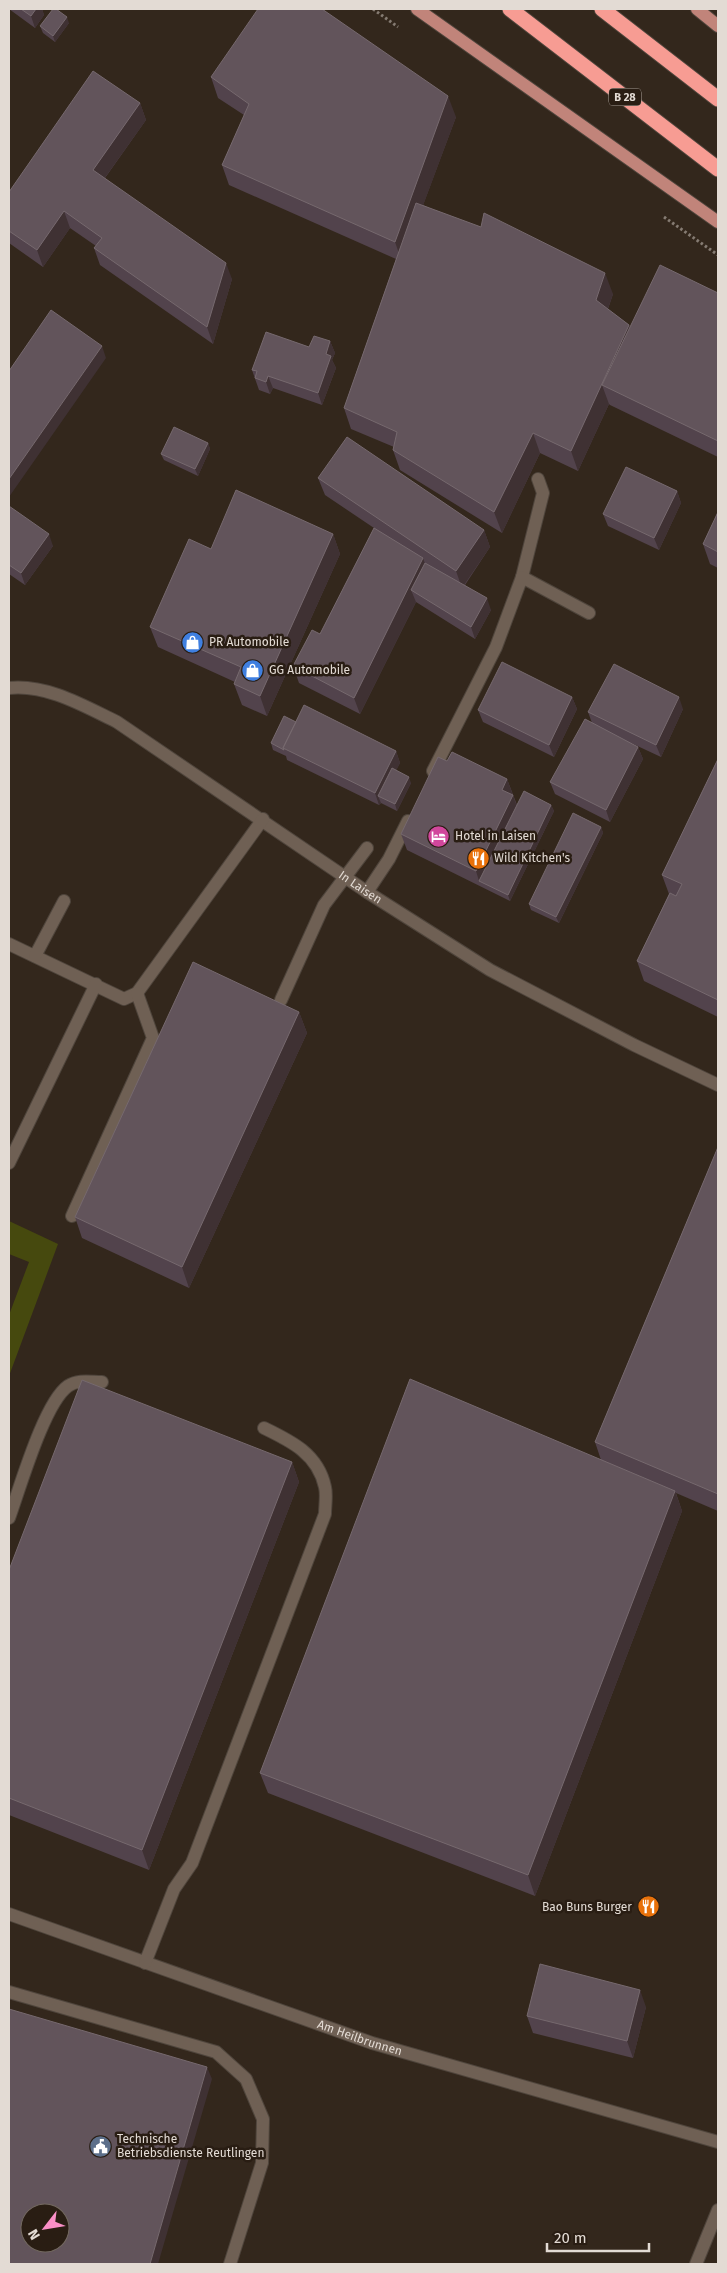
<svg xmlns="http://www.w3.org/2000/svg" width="727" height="2273" font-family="'Fira Sans',sans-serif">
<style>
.green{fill:#46490e}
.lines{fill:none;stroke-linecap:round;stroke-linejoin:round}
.minor-casing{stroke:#4f453c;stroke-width:14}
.major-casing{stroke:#4f453c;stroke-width:14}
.highway-casing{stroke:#4f453c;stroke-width:17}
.path{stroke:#857b72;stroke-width:3;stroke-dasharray:2.5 2.5;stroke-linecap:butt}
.minor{stroke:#6f6054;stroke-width:12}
.major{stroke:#c1847a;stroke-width:12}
.highway{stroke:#f79c93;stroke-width:15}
.wall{fill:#52434c}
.shaded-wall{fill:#3f3133}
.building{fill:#62545b;stroke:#76696e;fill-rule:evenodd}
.labels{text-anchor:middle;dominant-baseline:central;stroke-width:5;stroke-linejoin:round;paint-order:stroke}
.shield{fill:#291d13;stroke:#aba29a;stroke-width:1}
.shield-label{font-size:11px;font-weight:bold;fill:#e3dbd4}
.poi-label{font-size:12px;fill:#e3dbd4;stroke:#291d13;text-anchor:start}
.street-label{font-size:12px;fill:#e3dbd4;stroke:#291d13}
</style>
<rect width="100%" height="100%" fill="#33271c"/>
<path class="green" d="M 9,1221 L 58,1244 L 9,1376 L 9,1315 L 29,1262 L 9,1254 Z"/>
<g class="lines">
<defs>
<g id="minor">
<path d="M 522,577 L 543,493 L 538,479"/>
<path id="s1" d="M 9,688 C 47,684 84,706 117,722 L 367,892 L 490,970 L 634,1045 L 718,1085"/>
<path d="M 433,771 L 496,647 L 522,577 L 589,613"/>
<path d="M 367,892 L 389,859 L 408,821"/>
<path d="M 9,944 L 124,999 L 137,993 L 263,819"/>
<path d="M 35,956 L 64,901"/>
<path d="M 281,1000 L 324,905 L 367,848"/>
<path d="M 9,1163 L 96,984"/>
<path d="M 72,1216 L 153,1038 L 137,993"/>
<path d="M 9,1518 C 20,1488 44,1403 68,1386 C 78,1379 91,1382 102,1382"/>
<path id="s2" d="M 9,1914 L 372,2043 L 718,2142"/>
<path d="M 145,1963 L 174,1889 L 192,1863 L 325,1514 C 325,1506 327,1495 325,1487 C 318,1454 291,1441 264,1428"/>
<path d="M 9,1992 L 216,2052 L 246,2079 L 263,2119 L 262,2163 L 230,2264"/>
<path d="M 696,2264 L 718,2210"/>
</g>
<path id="major" d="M 417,9 L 718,222
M 697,9 L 718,26"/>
<path id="highway" d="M 510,9 L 718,169
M 602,9 L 718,99"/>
</defs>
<use href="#minor" class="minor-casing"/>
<use href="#major" class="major-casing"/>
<use href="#highway" class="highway-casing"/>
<path class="path" d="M 373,9 L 398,27
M 664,217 L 718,255"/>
<use href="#minor" class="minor"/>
<use href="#major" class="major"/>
<use href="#highway" class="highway"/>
</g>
<path class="wall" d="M 9,9 L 42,9 L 44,15 L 35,28 Z
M 69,23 L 55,42 L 43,33 L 40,26 Z
M 211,77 L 456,117 L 423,205 L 613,294 L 608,309 L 629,325 L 630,328 L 718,293 L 718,457 L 610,405 L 609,404 L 578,471 L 540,453 L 502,533 L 400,470 L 393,450 L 394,447 L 351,429 L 344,408 L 396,259 L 229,185 L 222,165 L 244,115 L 218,98 Z
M 140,103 L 146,120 L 105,178 L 232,279 L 213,344 L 100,265 L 94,248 L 96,246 L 70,228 L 43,267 L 9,243 L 9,192 Z
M 330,341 L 335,353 L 332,360 L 336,368 L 322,405 L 273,388 L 270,394 L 259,390 L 252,370 L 309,347 Z
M 208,443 L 210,449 L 198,476 L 164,460 L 161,454 Z
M 318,478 L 484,530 L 490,547 L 465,585 L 491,610 L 475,639 L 416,602 L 360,714 L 299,683 L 293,666 L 320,634 L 374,528 L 325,495 Z
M 677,491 L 681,503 L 659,550 L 608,526 L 603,514 Z
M 9,506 L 53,546 L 25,585 L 9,574 Z
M 718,512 L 718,568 L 710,564 L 703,544 Z
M 333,534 L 340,554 L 267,716 L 242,705 L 234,684 L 235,682 L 158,647 L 150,627 L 211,549 Z
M 572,697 L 577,709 L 554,757 L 483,722 L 478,710 Z
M 683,709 L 661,757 L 631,743 L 638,747 L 643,759 L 610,822 L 555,794 L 550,782 L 592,723 L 588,712 Z
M 296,722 L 396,751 L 400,763 L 396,770 L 411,783 L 397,811 L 381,803 L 379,805 L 287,760 L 286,756 L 273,750 L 271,743 Z
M 718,759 L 718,1017 L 644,981 L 637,961 L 669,894 L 662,875 Z
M 447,761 L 507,779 L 517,805 L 551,805 L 554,811 L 510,901 L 407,850 L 401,834 Z
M 601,827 L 603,833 L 559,923 L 531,910 L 529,904 Z
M 299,1012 L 307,1033 L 189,1288 L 82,1238 L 75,1217 Z
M 718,1147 L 718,1511 L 676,1493 L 682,1511 L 535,1896 L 268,1793 L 260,1773 L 601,1460 L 595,1442 Z
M 292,1462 L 299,1482 L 149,1870 L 9,1815 L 9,1570 Z
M 646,2007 L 633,2058 L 533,2033 L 527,2016 Z"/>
<path class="shaded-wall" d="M 36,9 L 42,9 L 44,15 L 35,28 L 31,16 Z
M 67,17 L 69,23 L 55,42 L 53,36 Z
M 448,96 L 456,117 L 402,262 L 395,242 Z
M 140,103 L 146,120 L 99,186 L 93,170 Z
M 64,211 L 70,228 L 43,267 L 37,250 Z
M 226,263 L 232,279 L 213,344 L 207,327 Z
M 605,273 L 613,294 L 604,320 L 596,300 Z
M 629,325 L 636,346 L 602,385 L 609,404 L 578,471 L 571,451 Z
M 330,341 L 335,353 L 332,360 L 336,368 L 322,405 L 318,393 L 326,354 Z
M 102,346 L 106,358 L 9,497 L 9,479 Z
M 268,376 L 273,388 L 270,394 L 266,382 Z
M 533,433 L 540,453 L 502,533 L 494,512 Z
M 208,443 L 210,449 L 198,476 L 195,469 Z
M 677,491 L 681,503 L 659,550 L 654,538 Z
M 484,530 L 490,547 L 462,588 L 456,571 Z
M 49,534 L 53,546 L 25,585 L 21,573 Z
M 333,534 L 340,554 L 267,716 L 260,696 Z
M 423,558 L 429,575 L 411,590 L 416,602 L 360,714 L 354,698 Z
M 487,598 L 491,610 L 475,639 L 471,627 Z
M 572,697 L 577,709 L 554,757 L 549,745 Z
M 679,697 L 683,709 L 661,757 L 656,745 Z
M 638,747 L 643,759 L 610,822 L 606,810 Z
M 396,751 L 400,763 L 383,798 L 378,796 L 381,803 L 379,805 L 375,793 Z
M 409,777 L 411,783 L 397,811 L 395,804 Z
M 507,779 L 519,812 L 479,881 L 476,871 L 502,790 Z
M 551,805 L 554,811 L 510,901 L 508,895 Z
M 601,827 L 603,833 L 559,923 L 556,917 Z
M 299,1012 L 307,1033 L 189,1288 L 182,1267 Z
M 292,1462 L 299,1482 L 149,1870 L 142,1850 Z
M 675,1491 L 682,1511 L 535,1896 L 528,1875 Z
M 640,1990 L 646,2007 L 633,2058 L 627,2041 Z
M 207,2067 L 212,2079 L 158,2264 L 150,2264 Z"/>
<path class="building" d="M 21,9 L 36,9 L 31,16 Z
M 53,9 L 56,9 L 67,17 L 53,36 L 40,26 Z
M 258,9 L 322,9 L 448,96 L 395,242 L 222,165 L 249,104 L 211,77 Z
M 93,71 L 140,103 L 93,170 L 226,263 L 207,327 L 94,248 L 102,238 L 64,211 L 37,250 L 9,231 L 9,192 Z
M 416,203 L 481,227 L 484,213 L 605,273 L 596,300 L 629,325 L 571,451 L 533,433 L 494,512 L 393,450 L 397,432 L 344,408 Z
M 660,265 L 718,293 L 718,441 L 602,385 Z
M 51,310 L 102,346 L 9,479 L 9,371 Z
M 266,332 L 309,347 L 314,336 L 330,341 L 326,354 L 331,356 L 318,393 L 268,376 L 266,382 L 255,378 L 257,371 L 252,370 Z
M 174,427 L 208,443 L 195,469 L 161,454 Z
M 347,437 L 484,530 L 456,571 L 318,478 Z
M 626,467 L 677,491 L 654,538 L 603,514 Z
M 236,490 L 333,534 L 260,696 L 234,684 L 241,667 L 150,627 L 189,539 L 211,549 Z
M 9,506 L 49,534 L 21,573 L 9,565 Z
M 718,512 L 718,552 L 703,544 Z
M 374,528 L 423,558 L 354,698 L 293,666 L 312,630 L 320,634 Z
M 425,563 L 487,598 L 471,627 L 411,590 Z
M 502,662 L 572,697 L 549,745 L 478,710 Z
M 614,664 L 679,697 L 656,745 L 588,712 Z
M 304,705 L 396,751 L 375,793 L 283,748 Z
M 284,716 L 296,722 L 283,748 L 284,750 L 271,743 Z
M 585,719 L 638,747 L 606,810 L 550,782 Z
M 452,752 L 507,779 L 502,790 L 513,795 L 476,871 L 401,834 L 438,757 L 447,761 Z
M 718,759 L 718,1000 L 637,961 L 670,893 L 676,896 L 682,884 L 662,875 Z
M 392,768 L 409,777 L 395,804 L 378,796 Z
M 524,791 L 551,805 L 508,895 L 479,881 Z
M 573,813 L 601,827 L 556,917 L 529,904 Z
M 193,962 L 299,1012 L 182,1267 L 75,1217 Z
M 718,1147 L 718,1494 L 595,1442 Z
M 410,1379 L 675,1491 L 528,1875 L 260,1773 Z
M 82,1380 L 292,1462 L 142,1850 L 9,1798 L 9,1570 Z
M 540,1964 L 640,1990 L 627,2041 L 527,2016 Z
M 9,2009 L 207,2067 L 150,2264 L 9,2264 ZM 30,2213 L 60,2213 L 60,2243 L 30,2243 Z"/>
<defs>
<symbol id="shop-disc" viewBox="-11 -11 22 22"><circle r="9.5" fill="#3f7fe0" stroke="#291d13"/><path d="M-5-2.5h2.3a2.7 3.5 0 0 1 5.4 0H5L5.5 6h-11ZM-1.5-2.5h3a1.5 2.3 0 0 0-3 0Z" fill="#fff"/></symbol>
<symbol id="hotel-disc" viewBox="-11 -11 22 22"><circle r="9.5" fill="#d1479c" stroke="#291d13"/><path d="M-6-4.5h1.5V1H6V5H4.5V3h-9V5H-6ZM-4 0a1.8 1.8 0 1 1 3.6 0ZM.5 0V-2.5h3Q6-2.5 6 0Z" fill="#fff"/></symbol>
<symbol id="restaurant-disc" viewBox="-11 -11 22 22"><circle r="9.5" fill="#e8710a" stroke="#291d13"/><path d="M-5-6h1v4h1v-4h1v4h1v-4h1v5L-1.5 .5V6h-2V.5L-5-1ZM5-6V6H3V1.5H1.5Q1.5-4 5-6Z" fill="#fff"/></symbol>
<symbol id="civic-disc" viewBox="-11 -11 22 22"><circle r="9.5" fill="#5c6f8a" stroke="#291d13"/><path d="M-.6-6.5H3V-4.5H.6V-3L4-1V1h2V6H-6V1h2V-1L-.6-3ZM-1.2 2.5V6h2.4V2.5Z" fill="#fff"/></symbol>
</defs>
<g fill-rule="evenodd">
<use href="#shop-disc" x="180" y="630" width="25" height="25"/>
<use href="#shop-disc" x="240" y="658" width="25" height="25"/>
<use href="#hotel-disc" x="426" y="824" width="25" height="25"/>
<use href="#restaurant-disc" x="466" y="846" width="25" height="25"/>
<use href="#restaurant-disc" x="636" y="1894" width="25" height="25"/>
<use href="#civic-disc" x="88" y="2134" width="25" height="25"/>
</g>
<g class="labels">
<rect class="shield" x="609" y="88.5" width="32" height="17" rx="4"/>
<g class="shield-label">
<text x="625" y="97">B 28</text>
</g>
<g class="poi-label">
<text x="209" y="642">PR Automobile</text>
<text x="269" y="670">GG Automobile</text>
<text x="455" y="836">Hotel in Laisen</text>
<text x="494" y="858">Wild Kitchen's</text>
<text x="632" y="1907" text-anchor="end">Bao Buns Burger</text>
<text x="117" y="2139">Technische<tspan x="117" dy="14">Betriebsdienste Reutlingen</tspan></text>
</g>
<g class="street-label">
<text stroke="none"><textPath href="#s1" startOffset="409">In Laisen</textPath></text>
<text stroke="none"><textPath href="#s2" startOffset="372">Am Heilbrunnen</textPath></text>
</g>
</g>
<rect width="727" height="2273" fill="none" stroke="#e3dbd4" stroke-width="20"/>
<g transform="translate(45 2228) rotate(239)"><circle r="24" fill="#291d13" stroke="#736960"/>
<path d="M0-4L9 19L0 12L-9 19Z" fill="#fa8fc7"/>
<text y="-8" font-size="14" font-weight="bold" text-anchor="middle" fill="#e3dbd4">N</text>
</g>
<path d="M547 2243v8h102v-8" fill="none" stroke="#e3dbd4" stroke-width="2.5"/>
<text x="554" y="2243" font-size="15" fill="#e3dbd4" stroke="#291d13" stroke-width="4" paint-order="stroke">20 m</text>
</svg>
